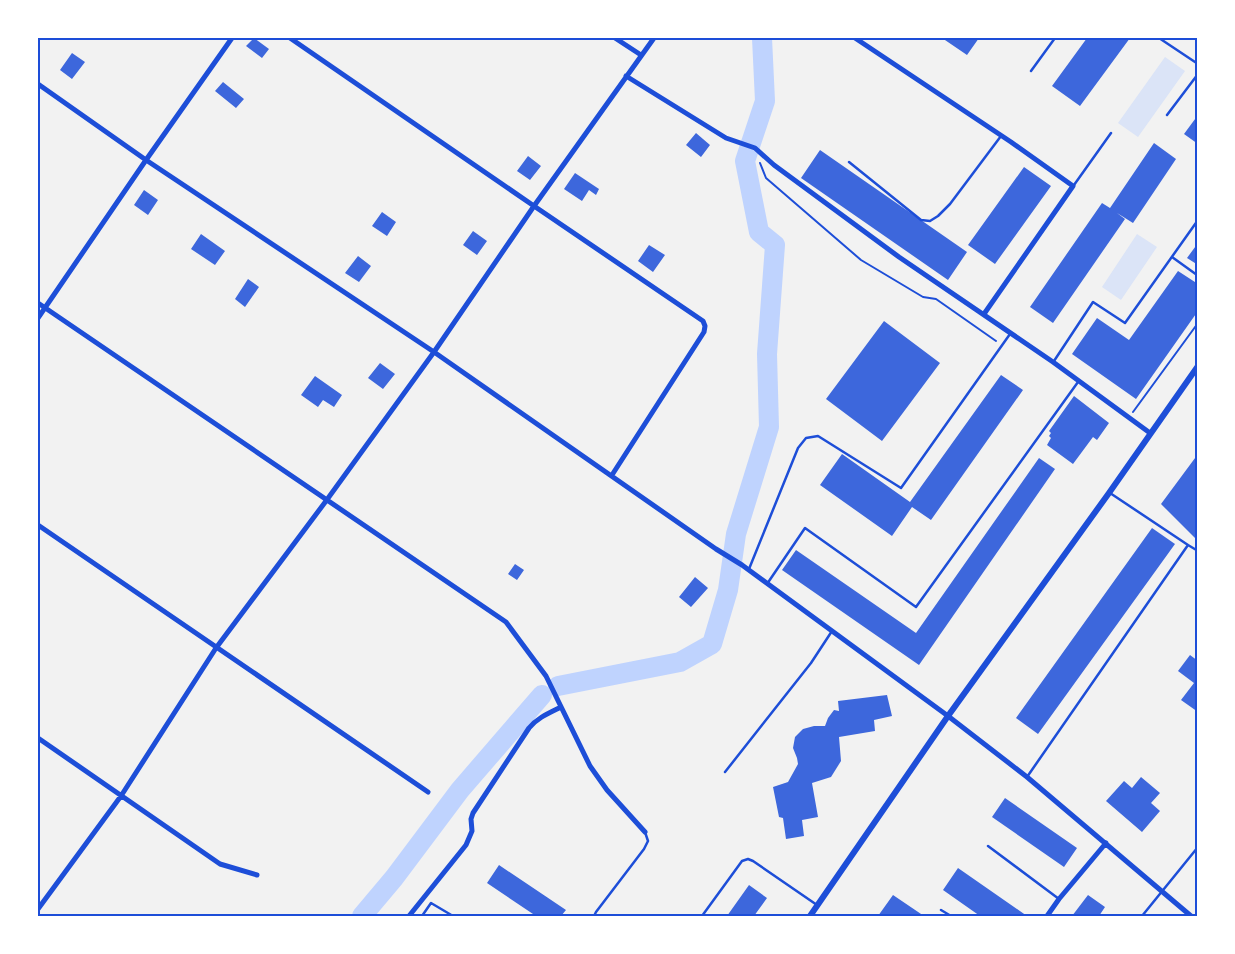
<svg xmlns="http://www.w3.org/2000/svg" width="1235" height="954" font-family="Literata,serif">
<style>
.green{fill:#dbe4f7}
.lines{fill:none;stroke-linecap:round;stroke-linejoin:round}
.river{stroke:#bfd3fe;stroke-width:20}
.building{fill:#3d67dc}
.path{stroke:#1d4ed8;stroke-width:2}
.service{stroke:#1d4ed8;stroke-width:2.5}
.minor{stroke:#1d4ed8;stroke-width:5}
.tertiary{stroke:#1d4ed8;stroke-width:6}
.neatline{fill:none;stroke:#1d4ed8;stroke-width:2}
</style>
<rect width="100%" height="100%" fill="#f2f2f2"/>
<path class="green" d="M 1165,57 L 1185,71 L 1138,137 L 1118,123 Z
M 1137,234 L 1157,247 L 1121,300 L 1102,287 Z"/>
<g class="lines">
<path class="river" d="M 558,686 L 680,662 L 712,644 L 728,590 L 736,534 L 769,427 L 767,354 L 775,245 L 759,232 L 745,161 L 765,101 L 762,38
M 362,916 L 394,878 L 460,790 L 542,695"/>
</g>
<path class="building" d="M 254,38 L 269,49 L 262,58 L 246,46 Z
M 942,38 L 979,38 L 967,55 Z
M 1087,38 L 1130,38 L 1080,106 L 1052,86 Z
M 72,53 L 85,62 L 72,79 L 60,70 Z
M 223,82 L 244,99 L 236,108 L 215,91 Z
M 1198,115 L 1198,144 L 1184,134 Z
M 696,133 L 710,145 L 701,157 L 686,145 Z
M 1154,143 L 1176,159 L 1133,223 L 1117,213 L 1125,219 L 1053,323 L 1030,307 L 1102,203 L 1110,208 Z
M 820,150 L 967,252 L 948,280 L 801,178 Z
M 528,156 L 541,166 L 530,180 L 517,171 Z
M 1024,167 L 1051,186 L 995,264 L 968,245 Z
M 575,173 L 599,189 L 596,195 L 589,190 L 582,201 L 564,189 Z
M 144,190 L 158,200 L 148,215 L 134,205 Z
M 382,212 L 396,222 L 387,236 L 372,226 Z
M 473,231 L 487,241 L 477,255 L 463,245 Z
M 201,234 L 225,251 L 215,265 L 191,249 Z
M 1198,243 L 1198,265 L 1187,258 Z
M 649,245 L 665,255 L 653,272 L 638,261 Z
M 358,256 L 371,266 L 359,282 L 345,273 Z
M 1178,271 L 1198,284 L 1198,311 L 1136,399 L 1072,354 L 1097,318 L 1129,340 Z
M 248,279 L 259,287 L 245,307 L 235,299 Z
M 884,321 L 940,363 L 882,441 L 826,399 Z
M 380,363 L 395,374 L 383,389 L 368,378 Z
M 1001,375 L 1023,390 L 931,520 L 912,507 L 892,536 L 820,485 L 842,454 L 910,502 Z
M 315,376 L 342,395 L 334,407 L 323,400 L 318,407 L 301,395 Z
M 1074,396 L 1109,423 L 1097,440 L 1093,437 L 1073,464 L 1047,445 L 1051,438 L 1049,436 L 1051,433 L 1049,431 Z
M 1198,454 L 1198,538 L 1196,539 L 1161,504 Z
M 1039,458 L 1055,469 L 919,665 L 782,570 L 796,550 L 916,633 Z
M 1152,528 L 1175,544 L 1038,734 L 1016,718 Z
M 515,564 L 524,570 L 517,580 L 508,574 Z
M 695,577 L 708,588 L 691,607 L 679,597 Z
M 1190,655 L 1198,661 L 1198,712 L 1181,700 L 1194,683 L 1178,671 Z
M 887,695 L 892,716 L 874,720 L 875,731 L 839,737 L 841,761 L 831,777 L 812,783 L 818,817 L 802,820 L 804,836 L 786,839 L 783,818 L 779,817 L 773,787 L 788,782 L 798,764 L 797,758 L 793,748 L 795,737 L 803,729 L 814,726 L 825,726 L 828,718 L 834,710 L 839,711 L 838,701 Z
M 1141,777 L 1160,793 L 1151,803 L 1160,811 L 1142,832 L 1106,801 L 1124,781 L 1132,788 Z
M 1005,798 L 1077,848 L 1064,867 L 992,817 Z
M 499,865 L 566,910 L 561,916 L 536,916 L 487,883 Z
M 958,868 L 1027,916 L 980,916 L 943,890 Z
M 749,885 L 767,898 L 754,916 L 727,916 Z
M 893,895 L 924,916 L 878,916 Z
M 1088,895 L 1105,907 L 1099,916 L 1072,916 Z"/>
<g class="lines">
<path class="path" d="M 760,163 L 766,178 L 861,260 L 923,297 L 936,299 L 996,341
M 1133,412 L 1198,323"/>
<path class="service" d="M 1159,38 L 1198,64
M 1031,71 L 1055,38
M 1167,115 L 1198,74
M 849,162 L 921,220 L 930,221 L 938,216 L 950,204 L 1001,136
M 1074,185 L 1111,133
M 1172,257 L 1197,275
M 1054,361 L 1093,302 L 1125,323 L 1198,220
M 1110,493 L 1188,545
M 749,569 L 798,448 L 806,438 L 818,436 L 901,488 L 1010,334
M 767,584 L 805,528 L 916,607 L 1078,382
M 725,772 L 811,663 L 832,631
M 1027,777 L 1188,545 L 1198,551
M 988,846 L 1059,899
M 941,910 L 951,916
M 422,916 L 431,903 L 453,916
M 594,916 L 596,912 L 644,849 L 648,841 L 645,832
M 702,916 L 742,861 L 748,859 L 753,861 L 817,905
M 1142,916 L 1198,847"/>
<path class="minor" d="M 290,38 L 534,206 L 703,321 L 705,326 L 704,332 L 612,475
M 615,38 L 641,55
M 855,38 L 1011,142 L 1073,186 L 984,314
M 626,76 L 726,138 L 755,148 L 774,165 L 899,257 L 1053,362 L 1150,433
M 38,84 L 146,160 L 434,352 L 716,549 L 742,565 L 948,716 L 1027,777 L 1191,916
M 38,303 L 506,622 L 546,676 L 590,766 L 607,790 L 645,832
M 38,318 L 146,160 L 232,38
M 38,525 L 428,792
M 38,738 L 220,864 L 257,875
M 38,909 L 121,796 L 216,648 L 326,501 L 434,352 L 534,206 L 654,38
M 409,916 L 466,845 L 472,831 L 471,819 L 473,813 L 529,728 C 537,718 549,713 561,707
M 1047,916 L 1059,899 L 1106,843"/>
<path class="tertiary" d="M 810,916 L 948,716 L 1109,493 L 1198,366"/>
</g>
<rect width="1235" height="954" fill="none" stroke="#ffffff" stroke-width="78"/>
<rect x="39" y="39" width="1157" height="876" class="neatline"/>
</svg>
